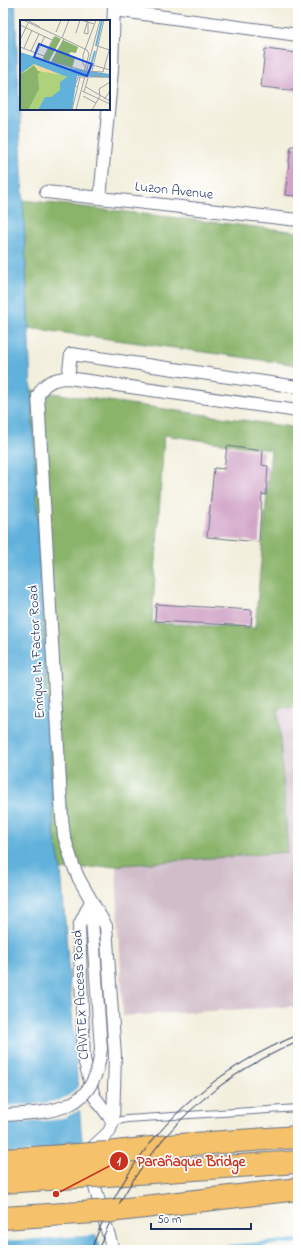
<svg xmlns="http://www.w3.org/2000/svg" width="301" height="1253" font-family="'Indie Flower',sans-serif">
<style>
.industrial{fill:#d1bdc9}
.forest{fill:#8ab46b;stroke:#527264;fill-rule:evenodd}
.water{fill:#61b1db;stroke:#3e709c}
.pier{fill:#f3efdd}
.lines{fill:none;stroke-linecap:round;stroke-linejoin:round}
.stream{stroke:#61b1db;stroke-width:4}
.building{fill:#d1a4c7}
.lane-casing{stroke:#67728a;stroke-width:8}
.street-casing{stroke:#67728a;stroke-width:14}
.highway-casing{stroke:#67728a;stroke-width:24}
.lane{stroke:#fff;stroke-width:6}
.street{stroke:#fff;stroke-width:12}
.highway{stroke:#f5c16b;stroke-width:22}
.tram{stroke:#1b2f5e;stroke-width:1}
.street-bridge-casing{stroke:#67728a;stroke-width:14;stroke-linecap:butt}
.highway-bridge-casing{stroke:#67728a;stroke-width:24;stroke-linecap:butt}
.street-bridge{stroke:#fff;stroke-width:12}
.highway-bridge{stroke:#f5c16b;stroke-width:22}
.labels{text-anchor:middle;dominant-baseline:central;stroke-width:3.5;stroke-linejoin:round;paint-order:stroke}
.street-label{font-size:14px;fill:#1b2f5e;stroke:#fff}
.inset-river{fill:none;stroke:#61b1db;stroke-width:2}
.inset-road{fill:none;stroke:#9da2aa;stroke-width:1}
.view{fill:#1d4ed8;fill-opacity:0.15;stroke:#1d4ed8;stroke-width:2}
.inset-edge{fill:none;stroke:#1b2f5e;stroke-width:2}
.leader{fill:none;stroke:#c8321e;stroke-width:1.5}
.callout-dot{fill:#c8321e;stroke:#fff;stroke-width:1.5}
.mark-label{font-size:12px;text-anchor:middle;font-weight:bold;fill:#fff}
.callout-label{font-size:15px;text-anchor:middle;font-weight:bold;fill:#c8321e;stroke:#fff;stroke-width:3.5;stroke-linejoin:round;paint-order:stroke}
</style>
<rect width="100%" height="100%" fill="#fff"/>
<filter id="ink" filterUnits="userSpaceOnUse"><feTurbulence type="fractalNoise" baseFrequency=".025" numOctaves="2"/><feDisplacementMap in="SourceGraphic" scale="8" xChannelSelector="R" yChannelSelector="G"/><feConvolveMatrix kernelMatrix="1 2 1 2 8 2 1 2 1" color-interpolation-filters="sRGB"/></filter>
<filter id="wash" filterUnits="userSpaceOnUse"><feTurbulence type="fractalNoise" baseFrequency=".012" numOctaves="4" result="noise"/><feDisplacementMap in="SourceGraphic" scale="16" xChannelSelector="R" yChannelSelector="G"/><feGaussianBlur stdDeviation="0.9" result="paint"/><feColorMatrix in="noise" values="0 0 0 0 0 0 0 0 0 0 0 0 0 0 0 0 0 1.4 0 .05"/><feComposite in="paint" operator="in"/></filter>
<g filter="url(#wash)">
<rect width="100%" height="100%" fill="#f3efdd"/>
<path class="industrial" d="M 298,707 L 298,1006 L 123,1016 L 116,866 L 288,852 L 278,708 Z"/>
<path class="forest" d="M 23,200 L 298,232 L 298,365 L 29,328 Z
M 31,390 L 298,428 L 298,707 L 278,708 L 288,852 L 61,870 L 54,833 ZM 164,435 L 271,450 L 255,628 L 152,623 Z"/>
<path class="water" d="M 3,3 L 15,3 L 31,390 L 54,833 L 61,870 L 81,1130 L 93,1229 L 101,1250 L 3,1250 Z"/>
<path class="pier" d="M 80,1085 L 81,1109 L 78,1111 L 66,1117 L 55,1120 L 3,1124 L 3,1106 L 38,1104 L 60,1100 L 69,1095 Z
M 85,1148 L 95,1228 L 98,1235 L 3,1241 L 3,1154 Z"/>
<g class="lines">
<path class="stream" d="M 191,1250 L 298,1241"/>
</g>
<g id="blocks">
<path class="building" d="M 265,49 L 298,53 L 298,91 L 261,87 Z
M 291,146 L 298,146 L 298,196 L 285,195 Z
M 227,446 L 263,451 L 262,465 L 268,466 L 266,495 L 262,494 L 259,542 L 207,537 L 214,468 L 224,469 Z
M 156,604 L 252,610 L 251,626 L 155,621 Z"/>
</g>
</g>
<g filter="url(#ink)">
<use href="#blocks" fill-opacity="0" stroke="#67728a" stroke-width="1"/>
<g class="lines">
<defs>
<path id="lane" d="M 113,1122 L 127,1119 L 298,1108"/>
<path id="street" d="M 114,10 L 298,35
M 46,192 L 298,220
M 100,198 L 112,70 L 114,3
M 68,378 L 71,354 L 298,387
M 91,901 L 79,926 L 84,1059 L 94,1096 L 113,1122
M 91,905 L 101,1049
M 113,1250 L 90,1170 L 89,1155 L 93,1147 L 109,1132 L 113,1122 L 115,1056 L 106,926 L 79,879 L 73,865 L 64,836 L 62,818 L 38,396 C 43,383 55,378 68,378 L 298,411"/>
<path id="highway" d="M 107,1153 L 178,1145 L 298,1137
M 108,1175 L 298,1162
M 110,1211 L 298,1189"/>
</defs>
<use href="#lane" class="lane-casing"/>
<use href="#street" class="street-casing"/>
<use href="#highway" class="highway-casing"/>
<use href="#lane" class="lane"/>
<use href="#street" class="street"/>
<use href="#highway" class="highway"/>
<path class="tram" d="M 91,1250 C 129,1148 197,1076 298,1035
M 98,1250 C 135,1154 203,1081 298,1042"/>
<defs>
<path id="street-bridge" d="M 3,1115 C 55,1112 95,1112 101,1049"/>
<path id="highway-bridge" d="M 3,1160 L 107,1153
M 3,1182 L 108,1175
M 3,1218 L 110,1211"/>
</defs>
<use href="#street-bridge" class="street-bridge-casing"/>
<use href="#highway-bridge" class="highway-bridge-casing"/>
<use href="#street-bridge" class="street-bridge"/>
<use href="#highway-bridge" class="highway-bridge"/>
</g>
</g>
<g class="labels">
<g class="street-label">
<text transform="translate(174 191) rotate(6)">Luzon Avenue</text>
<text transform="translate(37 652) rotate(-93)">Enrique M. Factor Road</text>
<text transform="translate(81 995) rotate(-93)">CAVITEX Access Road</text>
</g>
</g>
<g transform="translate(20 20)">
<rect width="90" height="90" fill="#f3efdd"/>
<path d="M 13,44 L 48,55 L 47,76 L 53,78 L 52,90 L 0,90 L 0,54 Z" fill="#aed27b"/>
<path d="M 35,16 L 41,19 L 29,41 L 23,39 ZM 43,20 L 58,27 L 56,33 L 50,32 L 49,36 L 55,38 L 52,48 L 31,42 ZM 14,45 L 18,51 L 22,50 L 18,54 L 19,69 L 8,90 L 0,90 L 0,54 Z" fill="#8ab46b"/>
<path d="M 14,44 L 44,54 L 47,56 L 47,58 L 43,55 L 18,51 L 14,45 L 6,51 L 0,54 Z" fill="#eeda9e"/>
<path d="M 0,32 L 50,48 L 90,54 L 90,58 L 57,56 L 52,90 L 18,90 L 25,77 L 31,77 L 40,70 L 40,62 L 47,57 L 14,44 L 0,54 Z" fill="#61b1db"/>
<path class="inset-river" d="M 76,26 L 82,0M 69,51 L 75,31"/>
<path class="inset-road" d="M 3,0 L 42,18M 7,0 L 20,7M 49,0 L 42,18 L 67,30M 61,0 L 74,4M 76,0 L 63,35 L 63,44 L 72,54 L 90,57M 0,5 L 32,20M 36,12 L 41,0M 56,13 L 60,0M 64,13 L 68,14 L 68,3M 64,13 L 68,0M 44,19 L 32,41 L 65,51 L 83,52 L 90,27M 0,20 L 8,3M 77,26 L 90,30M 0,27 L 24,36M 4,28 L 12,10M 11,31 L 19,14M 17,32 L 25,16M 23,38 L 34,17M 73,45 L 90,50M 72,51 L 84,0M 64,52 L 69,34 L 67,30M 58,67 L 55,66 L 58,57 L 84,57M 66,67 L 90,81M 62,71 L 90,84M 64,72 L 68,58M 63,76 L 76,83M 84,79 L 89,73 L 90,67M 52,90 L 60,57M 56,90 L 80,0M 72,90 L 80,76 L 79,69 L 90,62"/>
<path class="view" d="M 19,24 L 72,44 L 67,56 L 14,37 Z"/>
<rect width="90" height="90" class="inset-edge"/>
</g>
<path class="leader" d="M56 1194L119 1161"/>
<g class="callout-dot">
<circle cx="56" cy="1194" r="4"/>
<circle cx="119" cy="1161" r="10"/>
</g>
<g class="mark-label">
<text x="119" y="1165">1</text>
</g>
<g class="callout-label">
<text x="191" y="1166">Parañaque Bridge</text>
</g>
<rect width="301" height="1253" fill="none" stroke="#fff" stroke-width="16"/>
<path d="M151 1223v6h100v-6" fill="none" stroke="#1b2f5e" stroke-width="2"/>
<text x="157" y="1223" font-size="12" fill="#1b2f5e" stroke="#ffffff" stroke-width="3" paint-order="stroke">50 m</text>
</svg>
